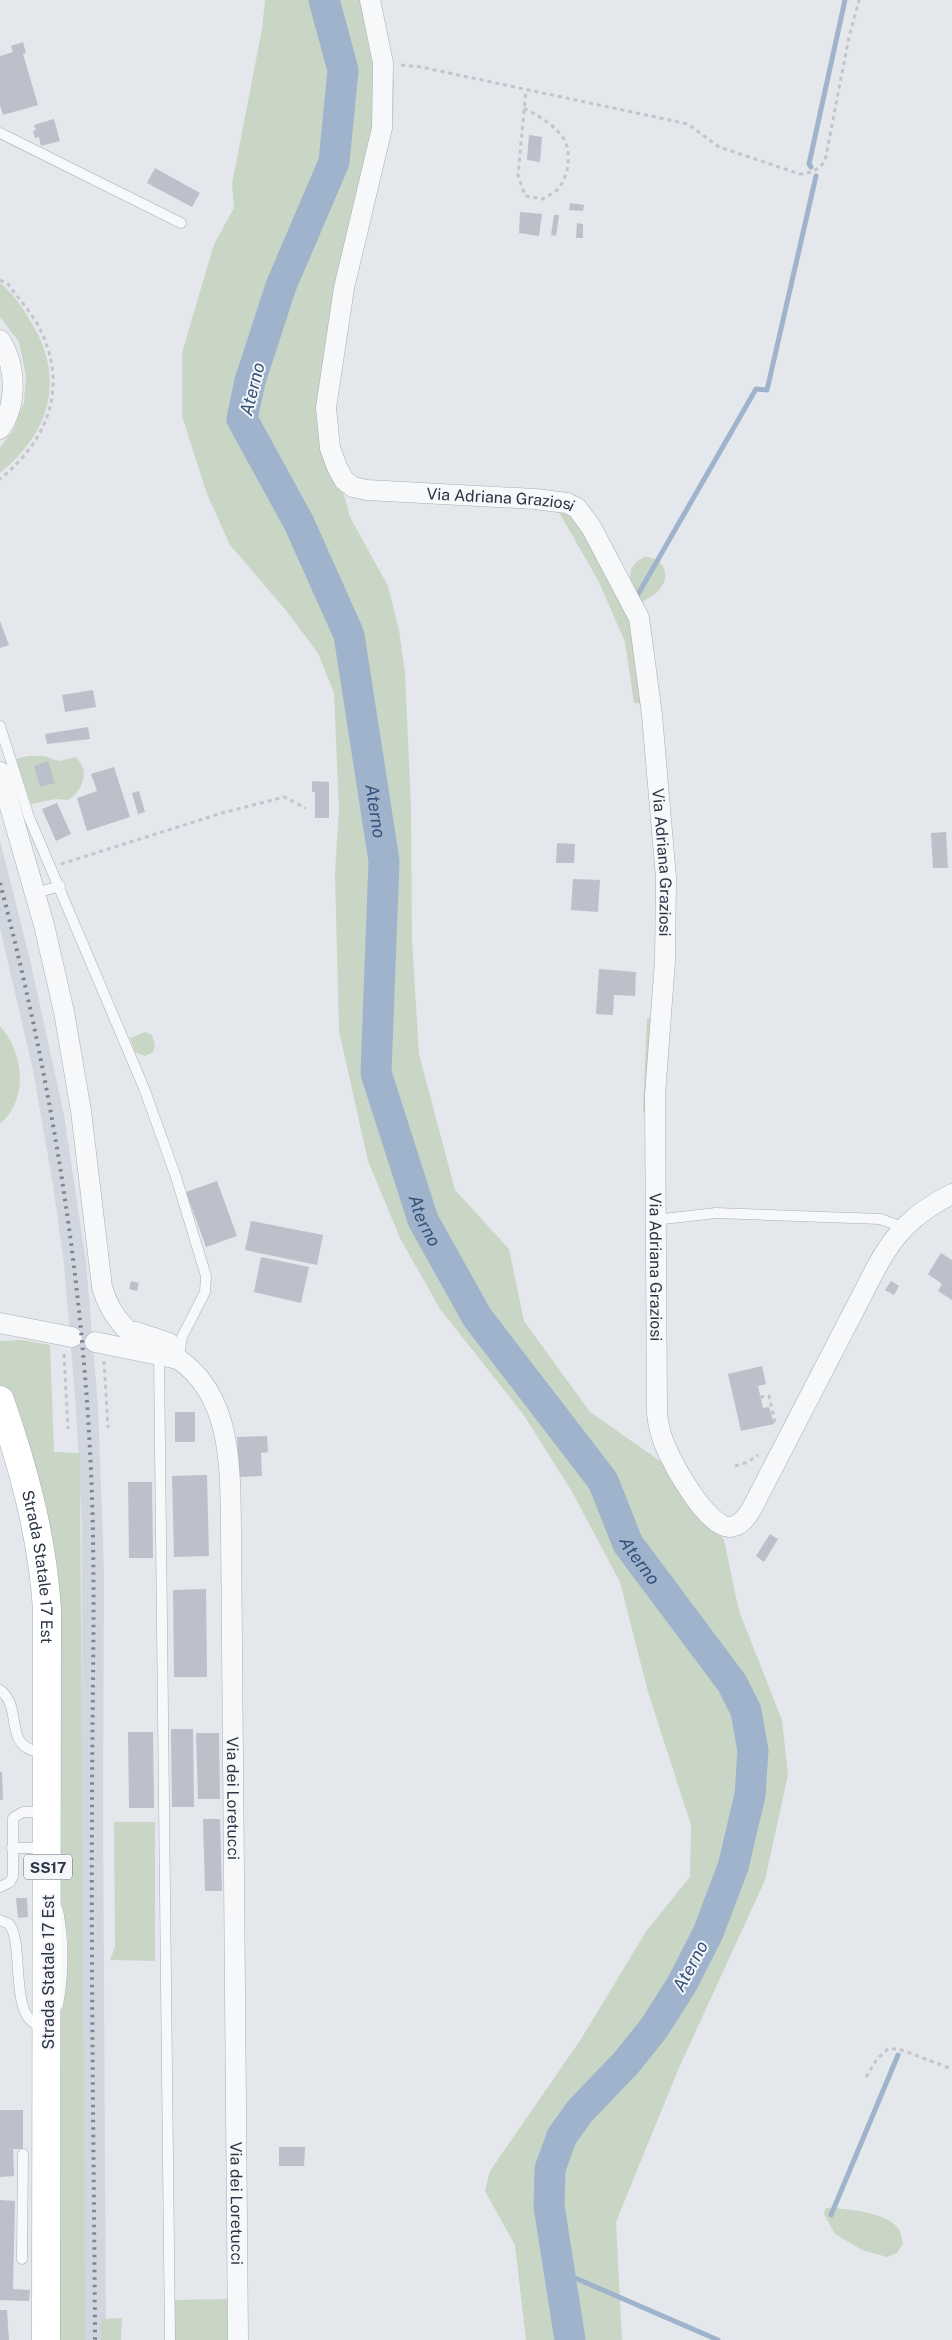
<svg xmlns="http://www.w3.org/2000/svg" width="952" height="2340" font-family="'Public Sans',sans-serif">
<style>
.built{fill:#d2d6de}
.green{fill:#c9d6c5}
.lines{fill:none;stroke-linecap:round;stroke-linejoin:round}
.stream{stroke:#9fb4cc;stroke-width:5}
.river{stroke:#9fb4cc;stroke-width:31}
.building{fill:#bbc0ca}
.lane-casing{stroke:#a9aeb7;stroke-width:11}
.street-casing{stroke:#a9aeb7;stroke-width:21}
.primary-casing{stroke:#a3abb8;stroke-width:29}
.path{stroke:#c2c5cb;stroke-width:3;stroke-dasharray:4 4;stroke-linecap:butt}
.lane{stroke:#f7f8fa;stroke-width:10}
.street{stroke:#f7f8fa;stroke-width:20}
.primary{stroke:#fff;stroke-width:28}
.rail{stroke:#7d8696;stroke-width:4;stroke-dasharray:2.5 5;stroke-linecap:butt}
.labels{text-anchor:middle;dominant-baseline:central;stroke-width:4;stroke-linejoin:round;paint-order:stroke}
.shield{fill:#f4f6f9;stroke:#676e7b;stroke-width:1}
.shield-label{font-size:15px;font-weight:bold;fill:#2b3445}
.street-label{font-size:16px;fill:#2b3445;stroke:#f4f6f9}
.water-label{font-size:18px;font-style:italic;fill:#34527a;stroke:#f4f6f9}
</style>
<rect width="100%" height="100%" fill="#e4e7ec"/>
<path class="built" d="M 0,841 L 30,960 L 64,1115 L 86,1262 L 98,1406 L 104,1571 L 103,1810 L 106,2340 L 84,2340 L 81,1810 L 82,1524 L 76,1408 L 64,1264 L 53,1185 L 33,1070 L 0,928 Z"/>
<path class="green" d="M 265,0 L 379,0 L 391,52 L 394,86 L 393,117 L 352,286 L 337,400 L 338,474 L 350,517 L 388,586 L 399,630 L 405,673 L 411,807 L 412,940 L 419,1054 L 455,1190 L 509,1249 L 524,1321 L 590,1412 L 670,1468 L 724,1540 L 739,1611 L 782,1720 L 788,1775 L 765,1880 L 678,2070 L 616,2222 L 622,2340 L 526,2340 L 515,2245 L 485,2191 L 490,2171 L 581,2039 L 647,1930 L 690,1877 L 691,1825 L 648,1692 L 620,1582 L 571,1490 L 523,1414 L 440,1309 L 400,1238 L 368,1161 L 339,1031 L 335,873 L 339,810 L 334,693 L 318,653 L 284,608 L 230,545 L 207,494 L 182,416 L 182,353 L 214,244 L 234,208 L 232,184 L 262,29 Z
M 0,283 C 13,293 23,308 31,322 C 66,378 50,433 0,473 L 0,447 L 13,431 L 24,402 L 26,376 L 19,342 L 0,317 Z
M 552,500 L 571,504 L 636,629 L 644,704 L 634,703 L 625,642 L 599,582 Z
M 645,557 C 665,558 672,577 658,591 C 653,596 646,599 641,603 C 631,585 621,568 645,557 Z
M 28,756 L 44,756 L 59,761 L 75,757 C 91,769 83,791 68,800 L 56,799 L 31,804 L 16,759 Z
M 647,1018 L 656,1019 L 652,1112 L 643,1111 Z
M 0,1026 C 24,1053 29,1099 0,1124 Z
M 145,1032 L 152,1035 L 155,1045 L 153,1052 L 145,1056 L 135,1052 L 130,1038 Z
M 22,1340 L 50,1345 L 54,1452 L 80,1453 L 85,2340 L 50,2340 L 54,2048 L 67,1972 L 68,1939 L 59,1889 L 21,1443 L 0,1384 L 0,1341 Z
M 114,1822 L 155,1822 L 155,1961 L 110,1960 L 115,1947 Z
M 826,2208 C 844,2208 886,2212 898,2228 C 901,2231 901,2238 903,2243 L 897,2253 L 887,2257 L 862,2250 L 835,2234 L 824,2214 Z
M 233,2299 L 234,2340 L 173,2340 L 172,2300 Z
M 122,2318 L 121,2340 L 101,2340 L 101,2319 Z"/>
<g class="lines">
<path class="stream" d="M 811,167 L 809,164 L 845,0
M 637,596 L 756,389 L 767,390 L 816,176
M 831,2215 L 898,2055
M 559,2271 L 718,2340"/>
<path class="river" id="s1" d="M 324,0 L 343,70 L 334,162 L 281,286 L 250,381 L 242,419 L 299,523 L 349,635 L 384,861 L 376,1073 L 423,1220 L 477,1317 L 603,1481 L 628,1544 L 732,1683 L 746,1711 L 753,1751 L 750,1795 L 733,1867 L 708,1933 L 682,1984 L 654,2028 L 626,2063 L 580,2111 L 562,2136 L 550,2169 L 549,2206 L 570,2340"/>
</g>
<path class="building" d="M 23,42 L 26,53 L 23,54 L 38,105 L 3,115 L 0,105 L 0,56 L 13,52 L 11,46 Z
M 54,119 L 60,141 L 41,146 L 39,137 L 35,138 L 33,131 L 36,130 L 34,125 Z
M 529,135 L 542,137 L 540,162 L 527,160 Z
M 155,168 L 200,193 L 192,207 L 147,183 Z
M 570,203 L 584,205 L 583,211 L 569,210 Z
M 520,212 L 542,214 L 539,236 L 519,233 Z
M 554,215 L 559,215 L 556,236 L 551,235 Z
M 577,223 L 583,224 L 583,238 L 576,238 Z
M 0,621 L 9,645 L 0,648 Z
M 93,690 L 96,707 L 65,712 L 62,695 Z
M 88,727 L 90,739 L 47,744 L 45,734 Z
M 48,761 L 55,783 L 40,787 L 34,766 Z
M 114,767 L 130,817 L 87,831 L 77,798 L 97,791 L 91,774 Z
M 312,781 L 329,782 L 329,818 L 315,818 L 315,792 L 312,792 Z
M 139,791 L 145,812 L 138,814 L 132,793 Z
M 57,803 L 71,834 L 56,841 L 42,809 Z
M 946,832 L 948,868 L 933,868 L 931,833 Z
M 557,843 L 575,844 L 574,863 L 556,863 Z
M 573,879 L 600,880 L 598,912 L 571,910 Z
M 599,969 L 636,972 L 635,996 L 614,995 L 613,1015 L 596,1014 Z
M 217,1181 L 237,1236 L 206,1247 L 186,1192 Z
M 251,1221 L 323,1235 L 317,1265 L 245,1250 Z
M 941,1253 L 952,1260 L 952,1300 L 938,1291 L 942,1284 L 928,1274 Z
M 261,1257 L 309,1267 L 301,1303 L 254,1292 Z
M 131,1281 L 139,1283 L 137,1291 L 129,1289 Z
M 891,1281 L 899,1286 L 894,1295 L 885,1290 Z
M 762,1366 L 766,1384 L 758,1386 L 763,1408 L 769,1407 L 774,1424 L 741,1431 L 728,1374 Z
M 175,1412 L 195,1412 L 195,1442 L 175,1442 Z
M 267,1436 L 268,1452 L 261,1453 L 262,1476 L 239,1477 L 237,1437 Z
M 207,1475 L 209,1556 L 174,1557 L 172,1476 Z
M 128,1482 L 152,1482 L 153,1558 L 129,1558 Z
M 770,1534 L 778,1539 L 764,1562 L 756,1556 Z
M 206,1589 L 207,1677 L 174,1677 L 173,1590 Z
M 171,1729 L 193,1729 L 194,1807 L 172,1807 Z
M 128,1732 L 153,1732 L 154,1808 L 129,1808 Z
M 196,1733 L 219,1733 L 220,1799 L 198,1799 Z
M 0,1772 L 2,1772 L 3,1800 L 0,1800 Z
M 203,1819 L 220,1819 L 222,1891 L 205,1891 Z
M 16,1898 L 27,1898 L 28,1917 L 18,1918 Z
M 0,2110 L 23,2110 L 23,2149 L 13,2149 L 14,2176 L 0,2177 Z
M 279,2147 L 305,2147 L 304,2166 L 279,2166 Z
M 0,2200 L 15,2201 L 13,2289 L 30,2290 L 29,2301 L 0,2300 Z
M 0,2310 L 7,2310 L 9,2340 L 0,2340 Z"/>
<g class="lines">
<defs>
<path id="lane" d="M 0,133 L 181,223
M 0,726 L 29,817 L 144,1088 L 176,1177 L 206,1276 L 205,1292 L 182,1337 L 179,1356
M 36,893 L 60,886
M 654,1220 L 716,1213 L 880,1219 L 903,1227
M 159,1356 L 170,2340
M 0,1690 C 25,1708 0,1751 45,1752
M 12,1848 L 45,1848
M 0,1887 L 10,1882 L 13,1876 L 13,1818 L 23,1812 L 46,1812
M 58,1910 C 64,1942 64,1973 58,2005
M 0,1920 L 9,1924 C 26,1944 6,2026 46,2027
M 22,2259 L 23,2154"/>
<g id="street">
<path id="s2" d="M 370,0 L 383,63 L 382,128 L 344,288 L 326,408 L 330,448 L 337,467 L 344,480 L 353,487 L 367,490 L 535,499 L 567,503 L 577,508 L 591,527 L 639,618 L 652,715 L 666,878 L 665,961 L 655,1095 L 657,1413 C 658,1423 660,1433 664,1443 C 672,1463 707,1528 730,1527 C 740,1526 746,1518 751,1510 L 876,1268 C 895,1232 915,1213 952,1194"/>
<path d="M 0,340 C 16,365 18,404 0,429"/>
<path d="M 0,772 L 44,925 L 64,1012 L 81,1111 L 102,1287 C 111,1318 128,1333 153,1351"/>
<path d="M 0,1323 L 72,1337"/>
<path d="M 136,1332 L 169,1343 L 178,1359"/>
<path id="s3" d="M 95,1342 L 178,1359 C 233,1396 230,1470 231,1529 L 238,2340"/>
</g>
<g id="primary">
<path id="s4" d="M 0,1400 C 24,1469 42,1536 47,1609 L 46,2340"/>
</g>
</defs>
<use href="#lane" class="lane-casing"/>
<use href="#street" class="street-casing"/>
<use href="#primary" class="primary-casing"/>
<path class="path" d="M 401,65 L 421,67 L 688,124 L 719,147 L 800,174 C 812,173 818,170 825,161 L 849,37 L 859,0
M 524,108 C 538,116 552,123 562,136 C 573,150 569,179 556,191 C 552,194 547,196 543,199 L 525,196 L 518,175 L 526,90
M 0,280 L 8,284 C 18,298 31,312 39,327 C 69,386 49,439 0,479
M 61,864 L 222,813 L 284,797 L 306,808
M 64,1354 L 68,1429
M 104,1361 L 108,1428
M 760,1397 L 769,1396 L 775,1423
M 735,1466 L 748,1462 L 758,1455
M 866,2077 L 877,2059 L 888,2049 L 899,2049 L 952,2069"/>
<use href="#lane" class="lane"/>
<use href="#street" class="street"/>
<use href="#primary" class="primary"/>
<path class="rail" d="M 0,883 C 51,1077 82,1271 91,1471 C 96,1584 92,1697 92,1810 C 91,1987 94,2163 95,2340"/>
</g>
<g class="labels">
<rect class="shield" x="24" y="1854.5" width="48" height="25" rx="4"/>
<g class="shield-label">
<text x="48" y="1867">SS17</text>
</g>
<g class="street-label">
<text stroke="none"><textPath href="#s2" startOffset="650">Via Adriana Graziosi</textPath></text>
<text stroke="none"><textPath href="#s2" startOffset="1100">Via Adriana Graziosi</textPath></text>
<text stroke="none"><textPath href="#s2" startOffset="1505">Via Adriana Graziosi</textPath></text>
<text stroke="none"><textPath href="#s4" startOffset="172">Strada Statale 17 Est</textPath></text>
<text stroke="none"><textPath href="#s3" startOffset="540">Via dei Loretucci</textPath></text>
<text transform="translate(48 1972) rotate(-90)">Strada Statale 17 Est</text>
<text stroke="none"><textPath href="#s3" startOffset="945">Via dei Loretucci</textPath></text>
</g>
<g class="water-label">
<text transform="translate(252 389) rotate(-76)">Aterno</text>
<text stroke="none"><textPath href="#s1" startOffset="858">Aterno</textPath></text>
<text stroke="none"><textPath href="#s1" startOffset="1276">Aterno</textPath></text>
<text stroke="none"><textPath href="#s1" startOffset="1681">Aterno</textPath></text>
<text transform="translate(690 1966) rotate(-62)">Aterno</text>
</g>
</g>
</svg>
